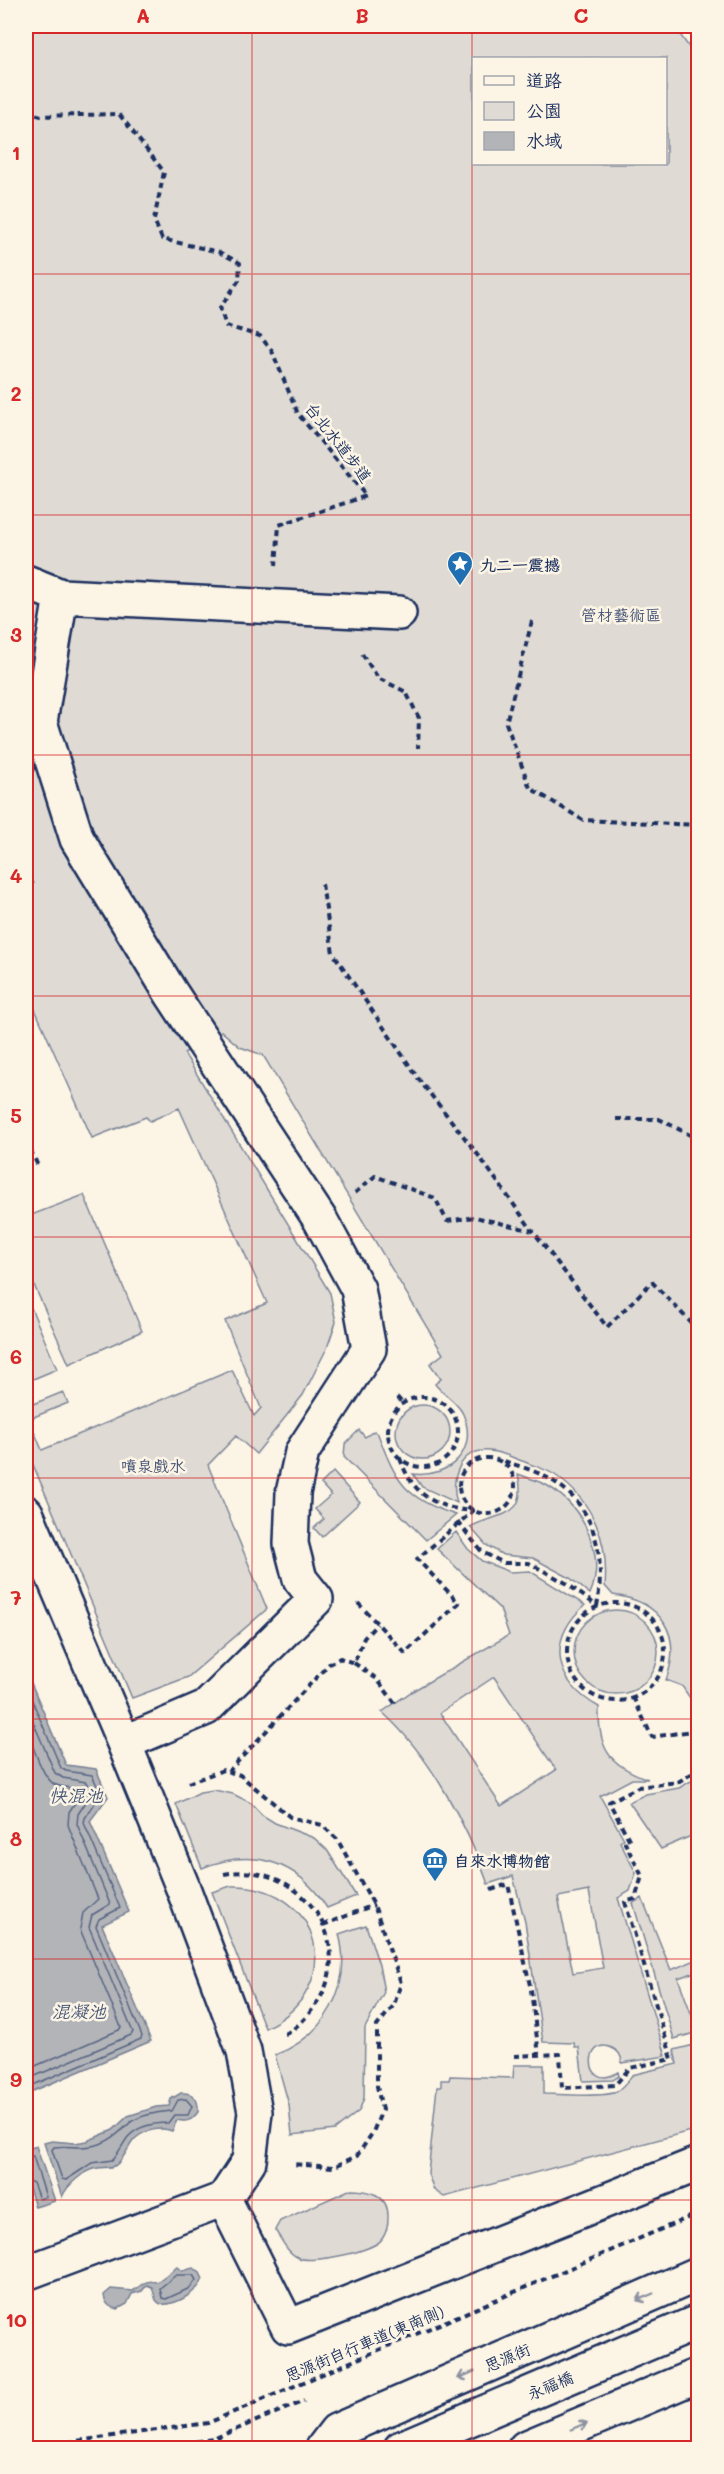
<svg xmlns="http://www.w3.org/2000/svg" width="724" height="2474" font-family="Mali,'LXGW WenKai TC',sans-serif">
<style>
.green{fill:#dfdbd4;stroke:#7d8599;stroke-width:1.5;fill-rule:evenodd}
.water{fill:#b2b4b8;stroke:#767f94;stroke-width:1.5}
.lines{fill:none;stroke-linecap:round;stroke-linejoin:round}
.shore{stroke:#576482;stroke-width:1.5}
.minor-casing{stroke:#1b2f5e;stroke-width:38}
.path{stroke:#1b2f5e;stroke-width:4;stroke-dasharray:6 4.5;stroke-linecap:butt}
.minor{stroke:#fcf5e5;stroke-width:33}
.oneway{stroke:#8c92a2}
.grid{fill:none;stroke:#d62828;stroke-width:1.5;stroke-opacity:0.55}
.labels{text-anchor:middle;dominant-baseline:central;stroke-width:5;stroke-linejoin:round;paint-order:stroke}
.street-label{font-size:16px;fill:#1b2f5e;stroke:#fcf5e5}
.poi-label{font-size:16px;font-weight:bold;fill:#1b2f5e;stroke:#fcf5e5;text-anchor:start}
.park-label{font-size:16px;fill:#425176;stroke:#fcf5e5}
.water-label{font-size:18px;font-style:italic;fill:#485779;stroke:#fcf5e5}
.neatline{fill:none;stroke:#d62828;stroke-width:2}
.grid-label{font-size:20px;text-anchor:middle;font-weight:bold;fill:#d62828}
</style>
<rect width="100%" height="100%" fill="#fcf5e5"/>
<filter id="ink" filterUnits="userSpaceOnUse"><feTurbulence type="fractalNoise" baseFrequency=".0167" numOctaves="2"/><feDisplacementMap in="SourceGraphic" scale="12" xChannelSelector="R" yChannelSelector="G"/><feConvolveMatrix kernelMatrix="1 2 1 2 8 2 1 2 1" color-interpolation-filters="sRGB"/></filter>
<g filter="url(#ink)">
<path class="green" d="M 26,26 L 674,26 L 698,60 L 698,1710 L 682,1686 L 666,1680 C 683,1634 661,1601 613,1595 L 605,1586 C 609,1541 593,1501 555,1475 C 546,1469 534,1466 525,1462 C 513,1458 502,1452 490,1451 C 459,1448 450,1479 457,1503 L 422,1487 L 413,1474 C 449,1478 479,1451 463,1414 C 457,1401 443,1395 435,1384 L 441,1379 L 430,1364 L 443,1354 L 263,1055 L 240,1047 L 221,1031 L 184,1053 L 330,1293 L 336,1322 L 327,1348 L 303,1395 L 256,1454 L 236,1436 L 208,1465 L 267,1609 L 188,1677 L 132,1698 L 26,1448 L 26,1407 L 63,1392 L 68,1403 L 29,1419 L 42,1450 L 232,1370 L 254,1416 L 261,1408 L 225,1321 L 267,1303 L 179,1108 L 150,1121 L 146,1117 L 92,1138 L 26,989 L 26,888 L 34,883 L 26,871 ZM 474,58 L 666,58 L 666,164 L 474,164 Z
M 84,1195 L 142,1331 L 69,1364 L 26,1267 L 26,1217 Z
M 26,1296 L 57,1369 L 26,1382 Z
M396 1432a27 27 0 1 1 54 0a27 27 0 1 1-54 0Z
M 359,1430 L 365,1437 L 374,1431 L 378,1434 C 396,1482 405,1499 456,1515 L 426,1540 L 344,1457 L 345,1444 Z
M 333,1472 L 360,1502 L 322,1537 L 314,1528 L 324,1519 L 315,1509 L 331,1495 L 321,1484 Z
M 518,1474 C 528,1478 539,1481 548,1486 C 583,1507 607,1555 590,1594 L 570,1578 L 533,1558 L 503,1555 L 486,1545 L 470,1527 C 497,1512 529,1520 518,1474 Z
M 456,1532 L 468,1549 L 482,1561 L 510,1572 L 530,1571 L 585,1605 C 546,1640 554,1682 599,1707 C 598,1748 608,1765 648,1779 L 632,1779 L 600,1796 L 624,1839 L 620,1842 L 636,1873 L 630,1891 L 618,1898 L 666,2056 L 622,2063 C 622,2056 619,2051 612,2048 C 583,2035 584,2094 618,2072 L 619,2076 L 613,2080 L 583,2081 L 579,2047 L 575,2047 L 574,2043 L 543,2042 L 525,1922 L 513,1876 L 488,1884 C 467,1825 430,1755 382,1712 L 411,1692 L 509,1635 L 500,1609 L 437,1549 ZM 494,1677 L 556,1770 L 501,1806 L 440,1713 ZM 589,1891 L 603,1968 L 573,1973 L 558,1897 Z
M574 1652a42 42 0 1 1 84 0a42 42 0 1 1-84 0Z
M 698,1777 L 698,1833 L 661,1849 L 629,1802 L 646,1794 L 679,1788 Z
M 214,1790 L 233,1794 L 251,1803 L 262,1815 L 275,1823 L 314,1838 L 327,1850 L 356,1896 L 327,1908 C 298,1861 253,1847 202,1868 L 176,1804 L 200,1792 Z
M 231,1886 C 322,1884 349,1989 265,2028 L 212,1892 Z
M 642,1898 L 671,1970 L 698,1959 L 698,1971 L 678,1978 L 698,2032 L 674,2039 L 633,1903 Z
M 366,1925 L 379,1965 L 384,1992 L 365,2028 L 364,2098 L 359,2111 L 335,2130 L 292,2135 L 289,2105 L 275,2055 C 325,2036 353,1987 339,1934 Z
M 698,2044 L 698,2129 L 444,2197 L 434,2190 L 428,2174 L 437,2087 L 441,2087 L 441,2080 L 449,2080 L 450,2076 L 513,2078 L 514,2065 L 544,2065 L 544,2094 C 558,2094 605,2098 616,2092 C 623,2089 628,2081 632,2075 L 677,2064 L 674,2050 Z
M 349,2190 C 369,2190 389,2194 388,2218 C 388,2226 387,2232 382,2239 C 374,2251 313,2264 299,2258 C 287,2253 282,2240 275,2230 L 280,2221 Z"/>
<path class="water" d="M 26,1671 L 66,1765 L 96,1769 L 108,1797 L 90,1821 L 129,1912 L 102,1925 L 151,2041 L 26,2094 Z
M 181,2093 C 194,2092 199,2100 198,2112 C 192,2120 187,2123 177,2120 L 172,2131 C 160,2126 141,2131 133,2141 C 127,2149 124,2159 116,2165 C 111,2168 104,2167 98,2168 C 83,2171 68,2184 62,2197 L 44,2143 L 52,2141 L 75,2143 L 87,2141 L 113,2130 L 128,2116 L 156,2107 L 169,2106 L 171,2099 Z
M 36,2146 L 55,2201 L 35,2207 L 26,2178 L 26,2150 Z
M 177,2267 L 182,2271 L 193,2268 L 199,2271 L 203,2279 C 197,2293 175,2306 160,2304 L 156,2300 L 152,2287 L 147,2285 L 142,2291 L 132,2294 L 127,2304 L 118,2309 C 110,2308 105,2304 104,2295 L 111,2289 L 133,2291 C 143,2285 144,2279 157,2282 Z"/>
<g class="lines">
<path class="shore" d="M 26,1686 L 61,1768 L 66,1771 L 92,1775 L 101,1794 L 85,1818 L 84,1823 L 120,1908 L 99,1919 L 96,1926 L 142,2036 L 141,2039 L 26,2088
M 26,1705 L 55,1773 L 63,1778 L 86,1782 L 92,1793 L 78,1814 L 77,1824 L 110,1904 L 92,1915 L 89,1927 L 133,2032 L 131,2035 L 26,2080
M 26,1728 C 32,1742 41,1776 54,1784 C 63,1789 74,1786 82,1792 L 69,1812 L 68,1825 L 98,1899 L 83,1913 L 80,1929 L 121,2027 L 119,2030 L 26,2070
M 186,2099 L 192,2106 L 188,2115 L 174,2115 L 168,2123 C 155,2123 138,2126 128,2137 C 122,2145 119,2153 112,2160 L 92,2163 L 66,2180 L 62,2179 L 52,2150 L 54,2147 C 71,2145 82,2150 100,2144 C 113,2139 121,2131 131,2122 C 141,2115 160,2112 172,2111 L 178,2100 Z
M 26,2155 L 33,2156 L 46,2197 L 39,2199 L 33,2183 L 26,2180
M 193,2275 L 196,2280 L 190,2288 L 166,2299 L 162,2298 L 160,2288 L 176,2275 Z"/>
<defs>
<path id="minor" d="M 26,582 L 61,596 L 399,613
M 26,1513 L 124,1743
M 224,2199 L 288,2327 L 698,2164
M 26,2273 L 224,2199 L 249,2161 L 255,2112 L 244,2051 L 183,1888 L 124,1743 L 206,1708 L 316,1599 L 300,1579 L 291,1544 L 293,1493 L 302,1452 L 369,1349 L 358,1289 L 321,1221 L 171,993 L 77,839 L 40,722 L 61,596
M 323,2448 L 336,2431 L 698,2274
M 401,2448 L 698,2322
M 525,2448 L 698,2375"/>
</defs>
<use href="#minor" class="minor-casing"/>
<path class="path" d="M 26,111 L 41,116 L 119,114 L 164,172 L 154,220 L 162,239 L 219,252 L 240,263 L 239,280 L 220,308 L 226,326 L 260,336 L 272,351 L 298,414 L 366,496 L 279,525 L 276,565
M 532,621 L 506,723 L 530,788 L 583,820 L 698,825
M 362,654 L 378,678 L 406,692 L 419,718 L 418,748
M 322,884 L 333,953 L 420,1081 L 479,1156 L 532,1230
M 616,1119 L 659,1119 L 698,1139
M 26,1140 L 38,1166
M 355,1193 L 375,1176 L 435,1198 L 447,1221 L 475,1217 L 533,1231 L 607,1327 L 652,1282 L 698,1330
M 397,1397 L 402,1403
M388 1432a35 35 0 1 1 70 0a35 35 0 1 1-70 0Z
M459 1486a28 28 0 1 1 56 0a28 28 0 1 1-56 0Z
M 458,1522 L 482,1552 L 504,1563 L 529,1563 L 566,1583 L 597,1606 C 606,1555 596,1502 544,1476 C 531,1469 515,1465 501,1460
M567 1652a49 49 0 1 1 98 0a49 49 0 1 1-98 0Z
M 358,1603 L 405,1653 L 459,1603 L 417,1559 L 473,1511 C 436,1508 412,1495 400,1458
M 354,1663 L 377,1679 L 395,1703
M 633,1697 L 652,1737 L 698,1730
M 228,1772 L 329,1664 L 340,1658 L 354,1663 L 364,1638 L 377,1624
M 188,1783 L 223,1770 L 240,1775 L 290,1817 L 322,1825 L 337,1839 L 374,1905 L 401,1983 L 394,2005 L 377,2026 L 377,2086 L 382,2110 L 373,2132 L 357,2156 L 333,2167 L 292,2164
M 224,1874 C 302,1858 364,1948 311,2011 C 304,2020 294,2030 283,2035
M 491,1890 L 508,1884 L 531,1990 L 539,2055
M 323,1925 L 374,1905
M 514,2056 L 560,2054 L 562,2088 L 615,2085 L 630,2068 L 672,2059 L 625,1902 L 635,1899 L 642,1876 L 625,1843 L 630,1841 L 609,1802 L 638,1787 L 678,1782 L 698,1770
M 26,2448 L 208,2423 L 692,2216
M 154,2448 L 213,2439 L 304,2401"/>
<use href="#minor" class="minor"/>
</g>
<defs><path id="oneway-shaft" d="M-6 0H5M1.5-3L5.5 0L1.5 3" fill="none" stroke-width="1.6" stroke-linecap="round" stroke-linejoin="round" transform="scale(1.5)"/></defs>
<g class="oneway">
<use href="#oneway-shaft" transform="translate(645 2297) rotate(157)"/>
<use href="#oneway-shaft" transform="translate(466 2375) rotate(157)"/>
<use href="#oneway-shaft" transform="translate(579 2426) rotate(-23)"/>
</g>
</g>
<path class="grid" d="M 252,26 L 252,2448M 472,26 L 472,2448M 26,274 L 698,274M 26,515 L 698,515M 26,755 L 698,755M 26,996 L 698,996M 26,1237 L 698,1237M 26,1478 L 698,1478M 26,1719 L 698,1719M 26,1959 L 698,1959M 26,2200 L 698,2200"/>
<defs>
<symbol id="sight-pin" viewBox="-11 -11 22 30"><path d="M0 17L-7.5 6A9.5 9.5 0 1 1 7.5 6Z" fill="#1f6fb2" stroke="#fcf5e5"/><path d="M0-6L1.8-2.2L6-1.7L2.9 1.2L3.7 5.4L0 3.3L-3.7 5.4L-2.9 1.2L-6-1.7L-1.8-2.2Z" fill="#fff"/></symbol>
<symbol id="museum-pin" viewBox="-11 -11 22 30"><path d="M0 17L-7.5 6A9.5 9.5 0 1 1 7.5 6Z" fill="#1f6fb2" stroke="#fcf5e5"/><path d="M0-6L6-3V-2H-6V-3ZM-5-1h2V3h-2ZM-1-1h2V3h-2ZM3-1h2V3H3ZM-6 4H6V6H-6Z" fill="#fff"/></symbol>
</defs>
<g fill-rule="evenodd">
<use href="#sight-pin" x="445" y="549" width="30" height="40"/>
<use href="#museum-pin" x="420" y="1845" width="30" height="40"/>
</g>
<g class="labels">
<g class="street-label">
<text transform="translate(339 442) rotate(52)">台北水道步道</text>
<text transform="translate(364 2343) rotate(-23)">思源街自行車道(東南側)</text>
<text transform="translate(507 2357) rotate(-23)">思源街</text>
<text transform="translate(550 2385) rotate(-23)">永福橋</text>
</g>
<g class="poi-label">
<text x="480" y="564">九二一震撼</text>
<text x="454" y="1860">自來水博物館</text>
</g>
<g class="park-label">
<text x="621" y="614">管材藝術區</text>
<text x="153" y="1465">噴泉戲水</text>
</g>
<g class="water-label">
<text x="76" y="1795">快混池</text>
<text x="79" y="2011">混凝池</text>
</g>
</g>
<rect width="724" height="2474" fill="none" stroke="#fcf5e5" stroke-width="66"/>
<rect x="472" y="57" width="195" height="108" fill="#fcf5e5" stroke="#a2a6af" stroke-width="1.5"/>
<rect x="484" y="76" width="30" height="9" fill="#fcf5e5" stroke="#a2a6af" stroke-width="1.5"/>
<text x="526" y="87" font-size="18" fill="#1b2f5e">道路</text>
<rect x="484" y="102" width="30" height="18" fill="#dfdbd4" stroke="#a2a6af" stroke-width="1.5"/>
<text x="526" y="117" font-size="18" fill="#1b2f5e">公園</text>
<rect x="484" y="132" width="30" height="18" fill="#b2b4b8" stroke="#a2a6af" stroke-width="1.5"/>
<text x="526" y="147" font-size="18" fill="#1b2f5e">水域</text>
<rect x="33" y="33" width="658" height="2408" class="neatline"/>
<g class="grid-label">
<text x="143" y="23">A</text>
<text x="362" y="23">B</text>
<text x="581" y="23">C</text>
<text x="16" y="160">1</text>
<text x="16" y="401">2</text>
<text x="16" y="642">3</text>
<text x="16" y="883">4</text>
<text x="16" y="1123">5</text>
<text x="16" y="1364">6</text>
<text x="16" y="1605">7</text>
<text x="16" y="1846">8</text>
<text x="16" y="2087">9</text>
<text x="16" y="2327">10</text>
</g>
</svg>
